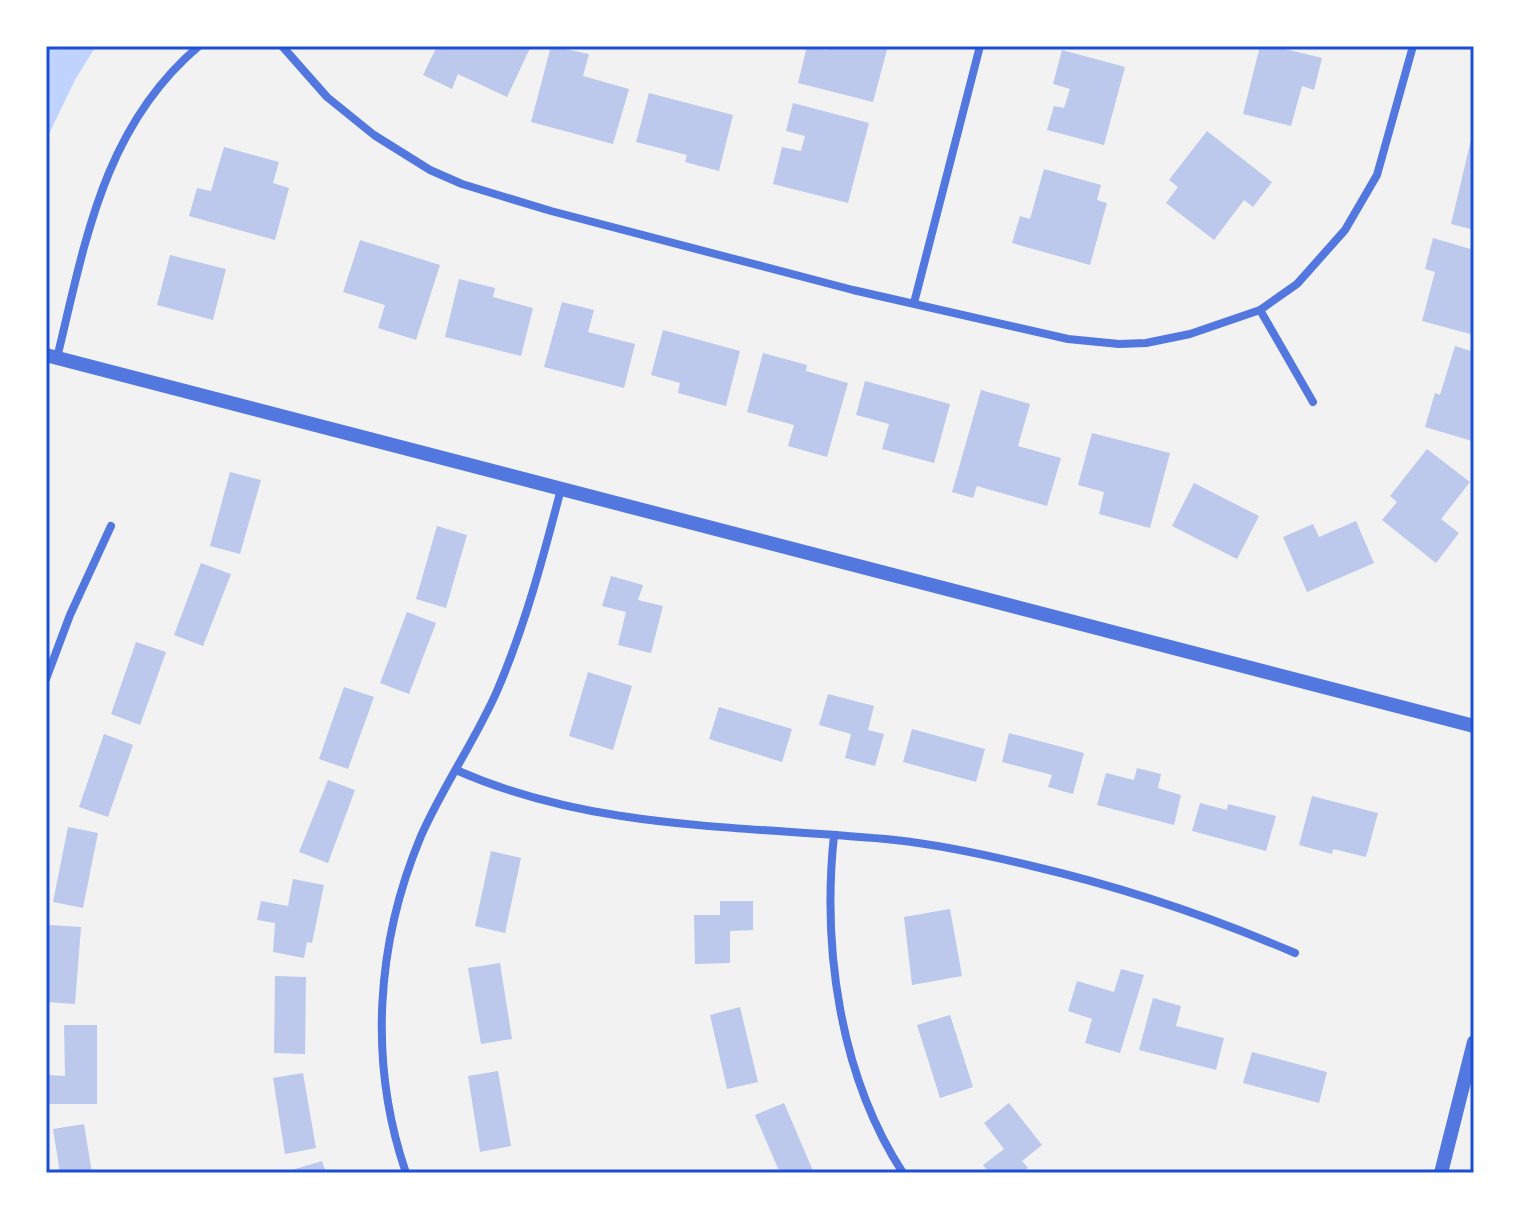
<svg xmlns="http://www.w3.org/2000/svg" width="1520" height="1219" font-family="Quicksand,sans-serif">
<style>
.water{fill:#bfd3fe}
.building{fill:#bdc9ec}
.lines{fill:none;stroke-linecap:round;stroke-linejoin:round}
.minor{stroke:#5277de;stroke-width:8}
.tertiary{stroke:#5277de;stroke-width:14}
.neatline{fill:none;stroke:#1d4ed8;stroke-width:3}
</style>
<rect width="100%" height="100%" fill="#f2f2f2"/>
<path class="water" d="M 46,46 L 96,46 L 76,78 L 46,140 Z"/>
<path class="building" d="M 437,46 L 531,46 L 507,97 L 458,74 L 452,89 L 423,75 Z
M 551,46 L 589,54 L 583,76 L 629,89 L 613,144 L 531,122 Z
M 807,46 L 827,50 L 828,46 L 888,46 L 873,102 L 798,83 Z
M 1260,46 L 1273,46 L 1322,58 L 1314,90 L 1302,86 L 1291,126 L 1243,114 Z
M 1062,50 L 1125,67 L 1104,145 L 1047,130 L 1054,106 L 1064,108 L 1070,89 L 1053,84 Z
M 649,93 L 733,115 L 719,171 L 685,162 L 687,155 L 636,142 Z
M 793,103 L 869,123 L 848,203 L 773,184 L 782,147 L 801,151 L 805,136 L 786,131 Z
M 1207,131 L 1272,182 L 1253,207 L 1244,200 L 1214,240 L 1166,203 L 1178,187 L 1169,180 Z
M 1471,140 L 1474,141 L 1474,230 L 1451,224 Z
M 224,147 L 279,162 L 273,183 L 289,188 L 275,240 L 189,216 L 197,188 L 211,191 Z
M 1044,169 L 1101,185 L 1097,200 L 1107,203 L 1090,265 L 1012,243 L 1020,216 L 1030,219 Z
M 1433,238 L 1474,250 L 1474,335 L 1422,321 L 1435,272 L 1425,269 Z
M 360,240 L 440,265 L 416,340 L 378,328 L 385,305 L 343,292 Z
M 170,255 L 226,269 L 213,320 L 157,305 Z
M 459,279 L 495,288 L 493,297 L 533,308 L 521,356 L 445,337 Z
M 562,302 L 594,310 L 588,332 L 635,344 L 624,388 L 544,367 Z
M 663,330 L 740,351 L 726,406 L 678,393 L 680,383 L 651,375 Z
M 1455,346 L 1474,352 L 1472,441 L 1425,427 L 1435,393 L 1440,395 Z
M 763,353 L 807,365 L 806,371 L 848,383 L 827,457 L 788,446 L 794,425 L 747,412 Z
M 865,381 L 950,404 L 934,463 L 882,449 L 889,424 L 856,415 Z
M 981,390 L 1030,404 L 1018,446 L 1061,458 L 1047,506 L 977,486 L 973,498 L 952,492 Z
M 1092,433 L 1170,453 L 1150,528 L 1099,514 L 1104,492 L 1078,485 Z
M 1427,449 L 1470,482 L 1441,519 L 1459,533 L 1436,563 L 1382,520 L 1397,502 L 1390,496 Z
M 230,472 L 261,480 L 240,554 L 210,546 Z
M 1194,483 L 1259,516 L 1237,559 L 1172,526 Z
M 1356,521 L 1374,563 L 1307,592 L 1283,537 L 1313,524 L 1319,537 Z
M 437,526 L 467,535 L 446,608 L 416,599 Z
M 201,563 L 231,574 L 203,646 L 174,635 Z
M 611,576 L 643,585 L 638,600 L 663,606 L 651,653 L 618,645 L 626,612 L 602,606 Z
M 407,612 L 436,623 L 409,694 L 380,683 Z
M 136,642 L 166,652 L 140,725 L 111,714 Z
M 588,672 L 632,686 L 613,750 L 569,736 Z
M 344,687 L 374,697 L 348,769 L 319,759 Z
M 828,694 L 874,706 L 868,730 L 884,734 L 875,766 L 845,758 L 851,734 L 819,725 Z
M 719,707 L 792,729 L 782,762 L 709,739 Z
M 912,729 L 985,749 L 976,782 L 903,762 Z
M 1009,733 L 1084,753 L 1073,794 L 1048,787 L 1052,775 L 1002,762 Z
M 104,734 L 133,745 L 108,817 L 79,807 Z
M 1137,768 L 1161,774 L 1158,788 L 1181,795 L 1174,825 L 1097,805 L 1106,773 L 1134,780 Z
M 328,780 L 355,790 L 328,863 L 299,852 Z
M 1312,796 L 1378,813 L 1366,857 L 1333,849 L 1332,854 L 1299,845 Z
M 1200,803 L 1227,810 L 1228,804 L 1276,816 L 1266,851 L 1192,831 Z
M 68,827 L 98,833 L 83,908 L 53,902 Z
M 491,851 L 521,858 L 505,933 L 475,926 Z
M 293,879 L 324,885 L 312,943 L 307,942 L 304,958 L 273,952 L 275,923 L 257,920 L 261,901 L 288,906 Z
M 720,901 L 753,901 L 753,930 L 730,931 L 730,963 L 695,964 L 694,915 L 720,915 Z
M 950,909 L 962,976 L 912,985 L 904,917 Z
M 49,925 L 81,927 L 75,1004 L 46,1002 Z
M 500,963 L 512,1039 L 481,1044 L 468,968 Z
M 1121,969 L 1144,975 L 1120,1053 L 1085,1043 L 1092,1019 L 1068,1011 L 1077,981 L 1114,992 Z
M 275,976 L 306,977 L 305,1054 L 274,1053 Z
M 1153,998 L 1181,1006 L 1176,1026 L 1224,1038 L 1216,1070 L 1139,1050 Z
M 740,1007 L 758,1082 L 727,1089 L 710,1015 Z
M 950,1015 L 973,1087 L 940,1098 L 917,1025 Z
M 64,1025 L 97,1025 L 97,1104 L 47,1104 L 47,1075 L 65,1076 Z
M 1252,1052 L 1327,1072 L 1319,1103 L 1243,1083 Z
M 498,1071 L 511,1146 L 480,1152 L 468,1076 Z
M 303,1073 L 316,1148 L 285,1154 L 273,1078 Z
M 784,1103 L 814,1173 L 780,1173 L 755,1115 Z
M 1009,1103 L 1042,1145 L 1022,1161 L 1028,1168 L 1021,1173 L 989,1173 L 983,1165 L 1004,1149 L 984,1123 Z
M 84,1124 L 92,1173 L 60,1173 L 53,1129 Z
M 322,1161 L 326,1173 L 293,1173 L 292,1170 Z"/>
<g class="lines">
<path class="minor" d="M 282,46 L 327,97 L 374,135 L 430,170 L 462,184 L 551,211 L 853,290 L 1068,339 L 1119,344 L 1146,343 L 1190,334 L 1260,310 L 1297,284 L 1345,230 L 1377,175 L 1413,46
M 914,303 L 980,46
M 1260,310 L 1313,402
M 57,358 C 85,243 103,127 199,46
M 46,679 L 70,615 L 111,526
M 456,770 C 597,832 745,825 895,840 C 941,845 987,855 1032,866 C 1122,887 1209,916 1295,953
M 834,835 C 822,949 840,1076 903,1173
M 406,1173 C 368,1062 376,943 421,836 C 443,786 475,741 497,691 C 525,626 543,558 561,489"/>
<path class="tertiary" d="M 46,355 L 1474,726
M 1441,1173 L 1474,1042"/>
</g>
<rect width="1520" height="1219" fill="none" stroke="#ffffff" stroke-width="96"/>
<rect x="48" y="48" width="1424" height="1123" class="neatline"/>
</svg>
